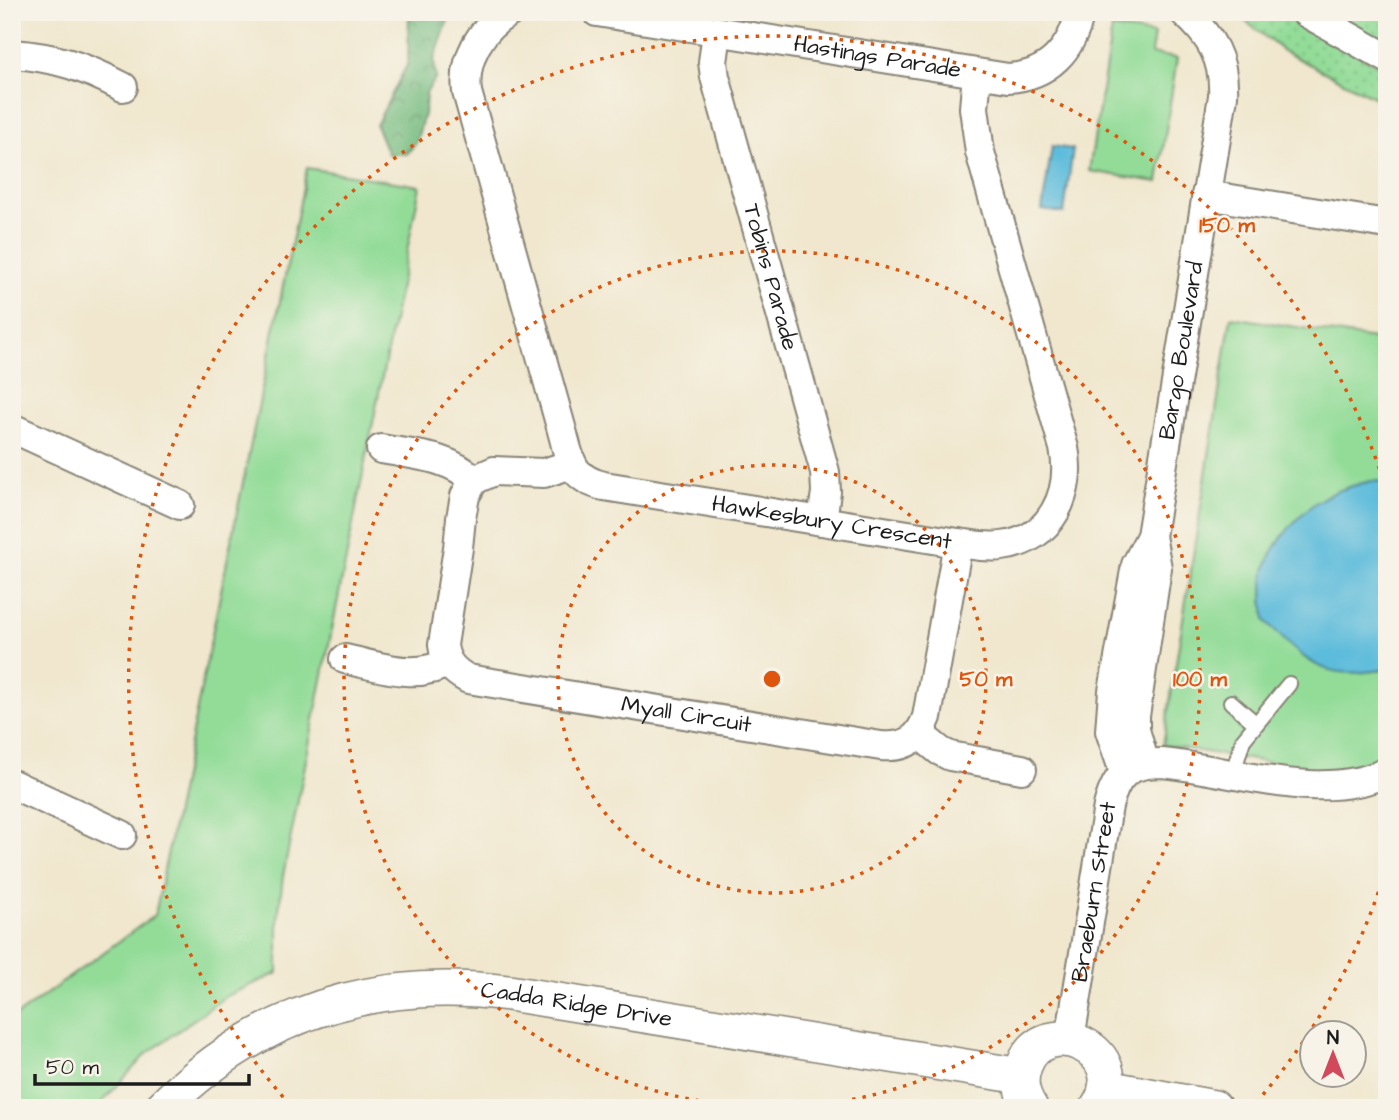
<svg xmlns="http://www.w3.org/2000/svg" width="1399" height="1120" font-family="'Architects Daughter',sans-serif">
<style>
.grass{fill:url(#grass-dots);stroke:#587c5a;stroke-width:2}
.forest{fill:url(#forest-crowns);stroke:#496c4e;stroke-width:2}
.green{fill:#93dc98;stroke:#587c5a;stroke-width:2}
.water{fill:#5dbcdb;stroke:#3c6c7c;stroke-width:2}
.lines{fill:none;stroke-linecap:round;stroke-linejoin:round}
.service-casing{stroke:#868275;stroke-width:18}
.minor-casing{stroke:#868275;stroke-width:32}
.tertiary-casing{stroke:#868275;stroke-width:38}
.service{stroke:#fff;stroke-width:14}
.minor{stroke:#fff;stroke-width:28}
.tertiary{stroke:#fff;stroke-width:35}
.ring{fill:none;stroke:#de560d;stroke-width:3.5;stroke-dasharray:3.5 7}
.labels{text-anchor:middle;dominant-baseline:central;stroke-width:5;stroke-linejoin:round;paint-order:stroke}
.street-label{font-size:23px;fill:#1c1c1c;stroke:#f7f3e8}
.centre{fill:#de560d;stroke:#f7f3e8;stroke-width:3.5}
.ring-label{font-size:21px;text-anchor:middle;font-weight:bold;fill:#de560d;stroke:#f7f3e8;stroke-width:5;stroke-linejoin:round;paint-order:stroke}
</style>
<defs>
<pattern id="grass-dots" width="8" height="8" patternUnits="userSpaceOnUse" patternTransform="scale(1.75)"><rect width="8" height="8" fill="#93dc98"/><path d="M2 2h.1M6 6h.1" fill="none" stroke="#7ebc82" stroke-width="1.8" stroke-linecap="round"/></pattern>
<pattern id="forest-crowns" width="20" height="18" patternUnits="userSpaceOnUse" patternTransform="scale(1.75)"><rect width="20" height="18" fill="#76bc80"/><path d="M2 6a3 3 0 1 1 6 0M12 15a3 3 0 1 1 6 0" fill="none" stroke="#609868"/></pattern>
</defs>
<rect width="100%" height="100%" fill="#f7f3e8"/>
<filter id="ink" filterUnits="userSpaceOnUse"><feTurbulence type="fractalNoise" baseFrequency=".0143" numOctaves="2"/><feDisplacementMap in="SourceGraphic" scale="14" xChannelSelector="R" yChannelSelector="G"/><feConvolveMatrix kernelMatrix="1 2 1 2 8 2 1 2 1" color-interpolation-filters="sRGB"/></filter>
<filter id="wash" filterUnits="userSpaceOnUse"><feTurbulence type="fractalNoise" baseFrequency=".00686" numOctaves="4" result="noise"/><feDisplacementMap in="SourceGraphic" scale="28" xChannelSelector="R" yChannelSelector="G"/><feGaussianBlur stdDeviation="1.57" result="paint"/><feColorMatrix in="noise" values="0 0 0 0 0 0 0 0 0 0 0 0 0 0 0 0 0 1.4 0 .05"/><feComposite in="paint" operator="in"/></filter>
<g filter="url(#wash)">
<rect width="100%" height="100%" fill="#f0e7ce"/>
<path class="grass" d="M 1234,12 L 1283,12 L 1387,71 L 1387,104 L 1283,51 Z
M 1330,12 L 1387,12 L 1387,44 Z"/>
<path class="forest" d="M 409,12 L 451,12 L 434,60 L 436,78 L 426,93 L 425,110 L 416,143 L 407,154 L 388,154 L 376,125 L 408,63 Z"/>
<path class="green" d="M 1112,28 L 1154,34 L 1151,54 L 1177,58 L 1158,182 L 1089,171 Z
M 307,168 L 420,186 L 283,876 L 278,918 L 278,973 L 226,996 L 145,1055 L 97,1108 L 12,1108 L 12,1019 L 155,915 Z
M 1231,317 L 1387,341 L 1387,754 C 1365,766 1344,770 1320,771 L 1163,745 Z"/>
<path class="water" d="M 1052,146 L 1073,149 L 1064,213 L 1042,210 Z
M 1372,481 L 1387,482 L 1387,669 C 1323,681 1307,664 1265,620 C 1264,604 1261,587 1265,571 C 1268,558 1275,548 1282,537 C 1308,502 1330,490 1372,481 Z"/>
</g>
<g filter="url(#ink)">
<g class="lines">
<defs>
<path id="service" d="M 1231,702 L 1255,723
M 1233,773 L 1243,740 L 1289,684"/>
<g id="minor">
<path id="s1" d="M 510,12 C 481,27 463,59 467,92 L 561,427 C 570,458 569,478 604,486 L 958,543 C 973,545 987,548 1002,546 C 1052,540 1073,492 1064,448 L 980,152 L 974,108 L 977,74"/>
<path id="s2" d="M 597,12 L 1008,78 C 1048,76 1072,50 1080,12"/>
<path d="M 1305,12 L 1387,58"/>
<path id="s3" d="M 717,33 L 713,62 L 715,77 L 825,472 L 826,492 L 822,521"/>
<path d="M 12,54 C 56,57 85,67 123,87"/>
<path d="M 1206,195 L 1387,224"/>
<path d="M 12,428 L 180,505"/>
<path d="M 381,449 C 414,455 449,456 474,480"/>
<path id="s4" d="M 572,464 L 544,473 L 494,471 L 474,480 L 465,496 L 461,518 L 458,548 L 443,645 C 445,662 453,671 468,679 L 881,746 C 905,748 919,740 927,717 L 958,543"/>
<path d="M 345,659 C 378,666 417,681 448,662"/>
<path d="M 919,734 L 940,751 L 950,756 L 1022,769"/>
<path d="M 1145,764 L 1135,730 L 1135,716 L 1157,568 L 1151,536"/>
<path id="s5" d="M 1124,772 L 1110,731 L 1113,691 L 1136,565 L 1151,536 L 1223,96 C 1225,60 1211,36 1184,12"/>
<path d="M 12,784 L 122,835"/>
<path id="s6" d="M 1070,1039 L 1108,806 C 1116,775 1128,763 1161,763 C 1232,769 1320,804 1387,772"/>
</g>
<g id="tertiary">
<path d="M 1106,1088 L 1214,1108"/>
<path id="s7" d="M 162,1108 C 258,1012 375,976 509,993 L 1021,1076"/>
<path d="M 1030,1108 C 1022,1095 1018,1082 1024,1066 C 1043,1010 1136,1050 1098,1108"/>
</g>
</defs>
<use href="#service" class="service-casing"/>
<use href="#minor" class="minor-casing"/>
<use href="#tertiary" class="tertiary-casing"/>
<use href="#service" class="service"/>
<use href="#minor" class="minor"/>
<use href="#tertiary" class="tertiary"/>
</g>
</g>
<g class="ring">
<circle cx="772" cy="679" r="214"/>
<circle cx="772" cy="679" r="428"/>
<path d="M1385 872A643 643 0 0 1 1254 1105M290 1105A643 643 0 1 1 1385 486"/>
</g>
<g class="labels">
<g class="street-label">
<text stroke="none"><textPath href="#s2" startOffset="284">Hastings Parade</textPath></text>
<text stroke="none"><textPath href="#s3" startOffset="252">Tobins Parade</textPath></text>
<text stroke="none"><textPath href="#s5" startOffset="432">Bargo Boulevard</textPath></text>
<text stroke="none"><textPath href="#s1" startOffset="754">Hawkesbury Crescent</textPath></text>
<text stroke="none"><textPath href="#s4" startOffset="536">Myall Circuit</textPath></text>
<text stroke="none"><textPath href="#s6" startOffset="149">Braeburn Street</textPath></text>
<text stroke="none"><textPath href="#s7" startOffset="448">Cadda Ridge Drive</textPath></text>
</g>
</g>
<circle cx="772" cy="679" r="10" class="centre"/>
<g class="ring-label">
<text x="1227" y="232">150 m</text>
<text x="986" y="686">50 m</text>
<text x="1200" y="686">100 m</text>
</g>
<rect width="1399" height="1120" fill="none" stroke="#f7f3e8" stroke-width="42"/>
<g transform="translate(1333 1054)"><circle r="33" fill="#f7f3e8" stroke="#9f9d96" stroke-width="2"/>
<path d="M0-5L12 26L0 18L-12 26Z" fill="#d1495b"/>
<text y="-10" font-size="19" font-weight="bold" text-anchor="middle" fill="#1c1c1c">N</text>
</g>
<path d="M35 1074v10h214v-10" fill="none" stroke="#1c1c1c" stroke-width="3.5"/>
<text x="46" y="1074" font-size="21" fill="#1c1c1c" stroke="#f7f3e8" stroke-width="5" paint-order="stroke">50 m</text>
</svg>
